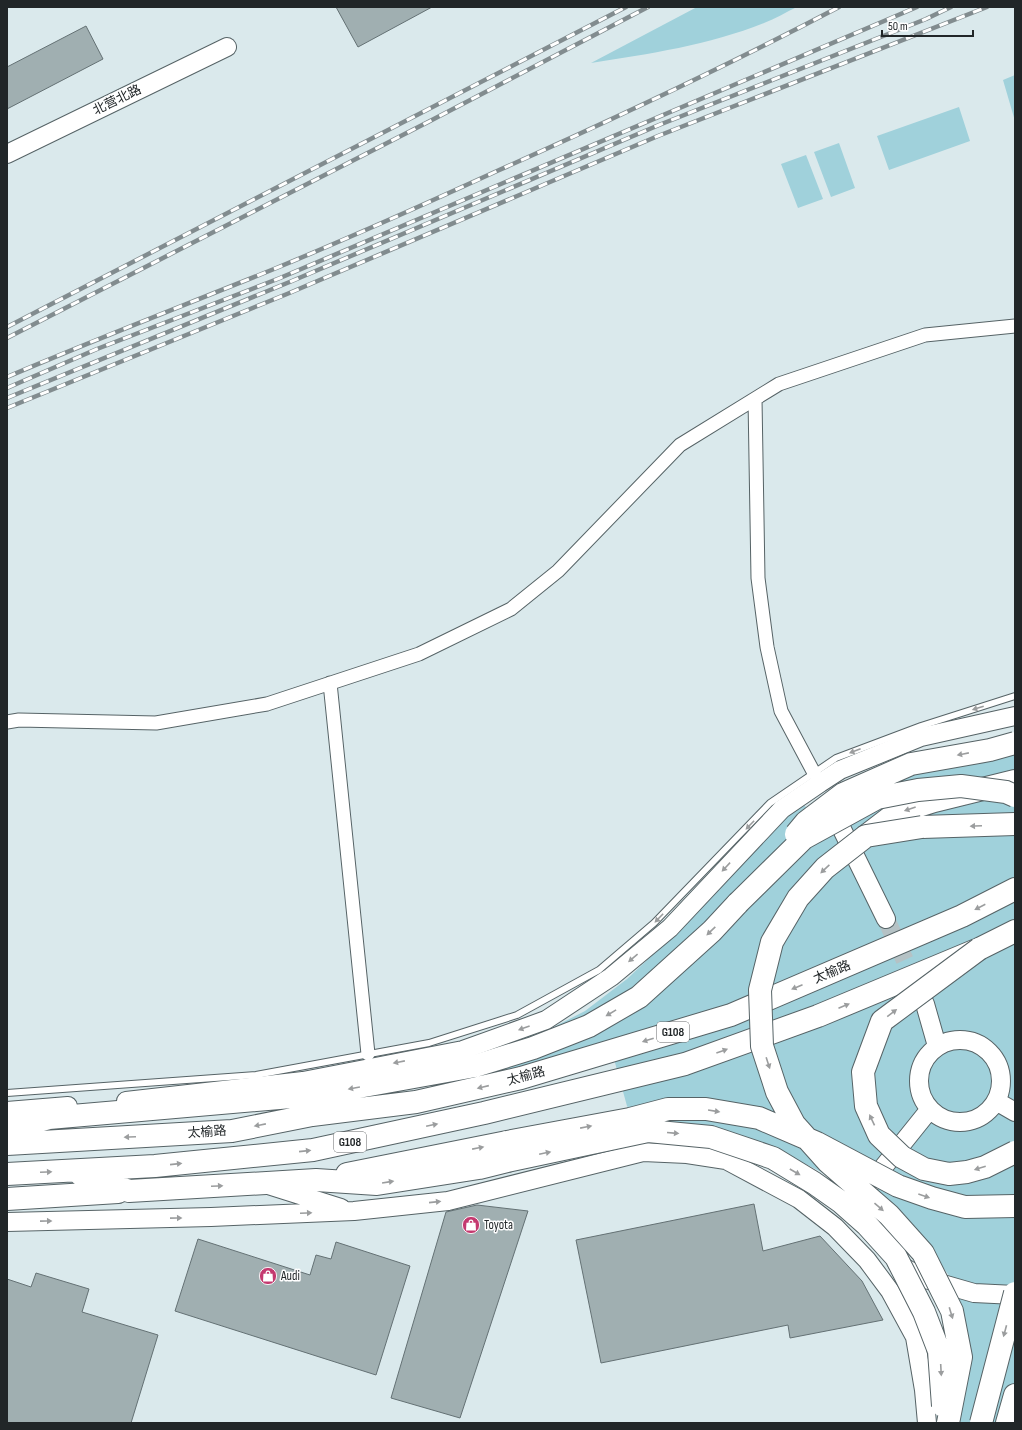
<svg xmlns="http://www.w3.org/2000/svg" width="1022" height="1430" font-family="'Sofia Sans Condensed','Noto Sans SC',sans-serif">
<style>
.green{fill:#a0d1db}
.building{fill:#a0afb1;stroke:#647174}
.lines{fill:none;stroke-linecap:round;stroke-linejoin:round}
.secondary-tunnel{stroke:#b5c2c5;stroke-width:18;stroke-dasharray:18 9;stroke-linecap:butt}
.lane-casing{stroke:#566366;stroke-width:8}
.street-casing{stroke:#566366;stroke-width:15}
.secondary-casing{stroke:#566366;stroke-width:20}
.highway-casing{stroke:#566366;stroke-width:24}
.lane{stroke:#fff;stroke-width:6}
.street{stroke:#fff;stroke-width:13}
.secondary{stroke:#fff;stroke-width:18}
.highway{stroke:#fff;stroke-width:22}
.rail-casing{stroke:#828c8f;stroke-width:4.5}
.rail{stroke:#fff;stroke-width:3;stroke-dasharray:9;stroke-linecap:butt}
.highway-bridge-casing{stroke:#566366;stroke-width:24;stroke-linecap:butt}
.highway-bridge{stroke:#fff;stroke-width:22}
.oneway{fill:#9b9d9e}
.labels{text-anchor:middle;dominant-baseline:central;stroke-width:3;stroke-linejoin:round;paint-order:stroke}
.shield{fill:#fff;stroke:#646768;stroke-width:1}
.shield-label{font-size:12px;font-weight:bold;fill:#212628}
.street-label{font-size:13px;fill:#212628;stroke:#fff}
.poi-label{font-size:13px;fill:#212628;stroke:#fff;text-anchor:start}
</style>
<rect width="100%" height="100%" fill="#dae9ec"/>
<path class="green" d="M 697,7 L 797,7 C 786,12 775,19 764,23 C 709,45 649,54 591,63 Z
M 1015,75 L 1015,121 L 1003,80 Z
M 959,107 L 970,141 L 889,170 L 877,136 Z
M 839,143 L 855,188 L 831,197 L 814,152 Z
M 806,155 L 823,199 L 798,208 L 781,164 Z
M 1015,751 L 1015,1423 L 959,1423 L 950,1277 L 904,1214 L 774,1148 L 644,1126 L 627,1106 L 609,1041 L 502,1075 L 496,1044 L 544,1032 L 585,1011 L 627,979 L 662,946 L 801,801 L 816,820 L 894,779 Z"/>
<path class="building" d="M 336,7 L 432,7 L 358,47 Z
M 86,26 L 103,59 L 7,109 L 7,67 Z
M 754,1204 L 763,1251 L 820,1236 L 862,1281 L 883,1320 L 790,1338 L 788,1325 L 601,1363 L 576,1240 Z
M 477,1205 L 528,1211 L 460,1418 L 391,1398 L 446,1212 Z
M 198,1239 L 310,1275 L 316,1255 L 331,1259 L 336,1242 L 410,1266 L 376,1375 L 175,1311 Z
M 36,1273 L 89,1289 L 82,1312 L 158,1335 L 131,1423 L 7,1423 L 7,1279 L 31,1287 Z"/>
<g class="lines">
<path class="secondary-tunnel" d="M 886,919 L 918,989"/>
<defs>
<path id="lane" d="M 7,1093 L 256,1075 L 429,1043 L 517,1015 L 599,970 L 654,923 L 770,803 L 836,758 L 921,726 L 1015,696"/>
<path id="street" d="M 755,399 L 758,578 L 767,647 L 781,711 L 814,773
M 330,683 L 368,1054
M 7,722 L 19,720 L 156,723 L 267,704 L 419,654 L 511,609 L 558,571 L 680,445 L 779,384 L 925,335 L 1015,326"/>
<path id="secondary" d="M 7,154 L 227,47
M 832,809 L 886,919
M 925,1004 L 937,1046
M919 1081a41 41 0 1 1 82 0a41 41 0 1 1-82 0Z
M 126,1101 L 303,1081 L 463,1050 L 546,1020 L 611,977 L 670,928 L 782,809 L 820,783 L 840,770 L 921,737 L 1015,716
M 996,1101 L 1015,1112
M 7,1111 L 68,1106
M 268,1185 L 341,1208
M 869,1185 L 930,1109
M 7,1222 L 211,1217 L 354,1211 L 448,1201 L 643,1152 L 687,1154 L 726,1160 L 799,1199 L 835,1227 L 867,1260 L 890,1291 L 915,1337 L 924,1390 L 927,1423
M 897,1263 L 922,1278 L 974,1293 L 1015,1295"/>
<path id="highway" d="M 922,827 L 1015,824
M 866,836 L 896,813 L 934,801 L 1015,781
M 7,1129 L 49,1118 L 314,1095 L 475,1066 L 533,1048 L 589,1026 L 639,997 L 712,931 L 738,903
M 7,1144 L 232,1131 L 312,1115 L 416,1102 L 521,1078 L 731,1015 L 962,916 L 1015,889
M 7,1174 L 155,1166 L 313,1150 L 484,1113 L 685,1064 L 818,1016 L 979,949 L 1015,931
M 80,1174 L 129,1191 L 316,1180 L 377,1184 L 479,1168 L 507,1161
M 347,1174 L 507,1142
M 7,1199 L 118,1192
M 1007,1423 L 1015,1395"/>
</defs>
<use href="#lane" class="lane-casing"/>
<use href="#street" class="street-casing"/>
<use href="#secondary" class="secondary-casing"/>
<use href="#highway" class="highway-casing"/>
<use href="#lane" class="lane"/>
<use href="#street" class="street"/>
<use href="#secondary" class="secondary"/>
<use href="#highway" class="highway"/>
<defs>
<path id="rail" d="M 7,327 L 626,7
M 7,338 L 430,121 L 648,7
M 7,377 C 96,339 185,305 274,269 C 349,238 423,205 497,171 C 612,120 727,66 839,7
M 7,388 L 97,349 L 280,278 L 917,7
M 7,398 L 292,281 L 659,125 L 926,19 L 951,7
M 7,408 L 287,294 L 658,136 L 987,7"/>
</defs>
<use href="#rail" class="rail-casing"/>
<use href="#rail" class="rail"/>
<defs>
<path id="highway-bridge" d="M 922,827 L 866,836 L 825,868 L 798,898 L 772,942 L 760,990 L 762,1046 L 777,1092 L 794,1124 L 828,1162 L 889,1215 L 923,1253 L 952,1311 L 961,1357 L 948,1423
M 796,834 L 806,822 L 843,794 L 911,764 L 990,750 L 1015,743
M 738,903 L 804,838 L 877,798 L 918,790 L 961,786 L 1006,792 L 1015,796
M 979,949 L 882,1021 L 863,1072 L 866,1106 L 879,1135 L 902,1157 L 924,1169 L 949,1174 L 967,1172 L 985,1167 L 1015,1152
M 507,1142 L 630,1119 L 668,1109 L 706,1109 L 759,1118 L 817,1143 L 898,1186 L 932,1198 L 965,1207 L 1015,1206
M 507,1161 L 648,1131 L 711,1137 L 773,1158 L 814,1183 L 841,1202 L 867,1225 L 896,1257 L 924,1312 L 939,1351 L 943,1406
M 981,1423 L 1015,1293"/>
</defs>
<use href="#highway-bridge" class="highway-bridge-casing"/>
<use href="#highway-bridge" class="highway-bridge"/>
</g>
<defs><path id="oneway-solid" d="M-6-.8H1V-3.2L6.5 0L1 3.2V.8H-6Z"/></defs>
<g class="oneway">
<use href="#oneway-solid" transform="translate(978 708) rotate(163)"/>
<use href="#oneway-solid" transform="translate(855 751) rotate(159)"/>
<use href="#oneway-solid" transform="translate(963 754) rotate(169)"/>
<use href="#oneway-solid" transform="translate(910 809) rotate(161)"/>
<use href="#oneway-solid" transform="translate(750 825) rotate(134)"/>
<use href="#oneway-solid" transform="translate(976 826) rotate(178)"/>
<use href="#oneway-solid" transform="translate(726 867) rotate(133)"/>
<use href="#oneway-solid" transform="translate(825 869) rotate(137)"/>
<use href="#oneway-solid" transform="translate(980 907) rotate(153)"/>
<use href="#oneway-solid" transform="translate(659 918) rotate(134)"/>
<use href="#oneway-solid" transform="translate(711 931) rotate(136)"/>
<use href="#oneway-solid" transform="translate(633 958) rotate(140)"/>
<use href="#oneway-solid" transform="translate(797 987) rotate(157)"/>
<use href="#oneway-solid" transform="translate(844 1006) rotate(-23)"/>
<use href="#oneway-solid" transform="translate(611 1013) rotate(149)"/>
<use href="#oneway-solid" transform="translate(892 1013) rotate(-37)"/>
<use href="#oneway-solid" transform="translate(524 1028) rotate(160)"/>
<use href="#oneway-solid" transform="translate(648 1040) rotate(163)"/>
<use href="#oneway-solid" transform="translate(722 1051) rotate(-20)"/>
<use href="#oneway-solid" transform="translate(399 1062) rotate(169)"/>
<use href="#oneway-solid" transform="translate(768 1063) rotate(72)"/>
<use href="#oneway-solid" transform="translate(483 1087) rotate(167)"/>
<use href="#oneway-solid" transform="translate(354 1088) rotate(170)"/>
<use href="#oneway-solid" transform="translate(714 1111) rotate(9)"/>
<use href="#oneway-solid" transform="translate(872 1120) rotate(-115)"/>
<use href="#oneway-solid" transform="translate(260 1125) rotate(169)"/>
<use href="#oneway-solid" transform="translate(432 1125) rotate(-12)"/>
<use href="#oneway-solid" transform="translate(586 1127) rotate(-11)"/>
<use href="#oneway-solid" transform="translate(673 1133) rotate(5)"/>
<use href="#oneway-solid" transform="translate(130 1137) rotate(177)"/>
<use href="#oneway-solid" transform="translate(478 1148) rotate(-11)"/>
<use href="#oneway-solid" transform="translate(305 1151) rotate(-6)"/>
<use href="#oneway-solid" transform="translate(545 1153) rotate(-12)"/>
<use href="#oneway-solid" transform="translate(176 1164) rotate(-6)"/>
<use href="#oneway-solid" transform="translate(980 1168) rotate(163)"/>
<use href="#oneway-solid" transform="translate(46 1172) rotate(-3)"/>
<use href="#oneway-solid" transform="translate(795 1172) rotate(30)"/>
<use href="#oneway-solid" transform="translate(388 1182) rotate(-9)"/>
<use href="#oneway-solid" transform="translate(217 1186) rotate(-3)"/>
<use href="#oneway-solid" transform="translate(924 1196) rotate(19)"/>
<use href="#oneway-solid" transform="translate(435 1202) rotate(-6)"/>
<use href="#oneway-solid" transform="translate(879 1207) rotate(41)"/>
<use href="#oneway-solid" transform="translate(306 1213) rotate(-2)"/>
<use href="#oneway-solid" transform="translate(176 1218) rotate(-1)"/>
<use href="#oneway-solid" transform="translate(46 1221) rotate(-1)"/>
<use href="#oneway-solid" transform="translate(951 1313) rotate(73)"/>
<use href="#oneway-solid" transform="translate(1005 1331) rotate(105)"/>
<use href="#oneway-solid" transform="translate(941 1370) rotate(87)"/>
</g>
<defs>
<symbol id="shop-disc" viewBox="-11 -11 22 22"><circle r="9.5" fill="#c4396f" stroke="#fff"/><path d="M-5-2.5h2.3a2.7 3.5 0 0 1 5.4 0H5L5.5 6h-11ZM-1.5-2.5h3a1.5 2.3 0 0 0-3 0Z" fill="#fff"/></symbol>
</defs>
<g fill-rule="evenodd">
<use href="#shop-disc" x="461" y="1215" width="20" height="20"/>
<use href="#shop-disc" x="258" y="1266" width="20" height="20"/>
</g>
<g class="labels">
<g class="shield">
<rect x="657" y="1022" width="32" height="20" rx="3"/>
<rect x="334" y="1132" width="32" height="20" rx="3"/>
</g>
<g class="shield-label">
<text x="673" y="1032">G108</text>
<text x="350" y="1142">G108</text>
</g>
<g class="street-label">
<text transform="translate(117 100) rotate(-26)">北营北路</text>
<text transform="translate(832 972) rotate(-23)">太榆路</text>
<text transform="translate(526 1076) rotate(-15)">太榆路</text>
<text transform="translate(207 1132) rotate(-4)">太榆路</text>
</g>
<g class="poi-label">
<text x="484" y="1225">Toyota</text>
<text x="281" y="1276">Audi</text>
</g>
</g>
<rect width="1022" height="1430" fill="none" stroke="#212628" stroke-width="16"/>
<path d="M882 30v6h91v-6" fill="none" stroke="#212628" stroke-width="2"/>
<text x="888" y="30" font-size="12" fill="#212628" stroke="#ffffff" stroke-width="3" paint-order="stroke">50 m</text>
</svg>
